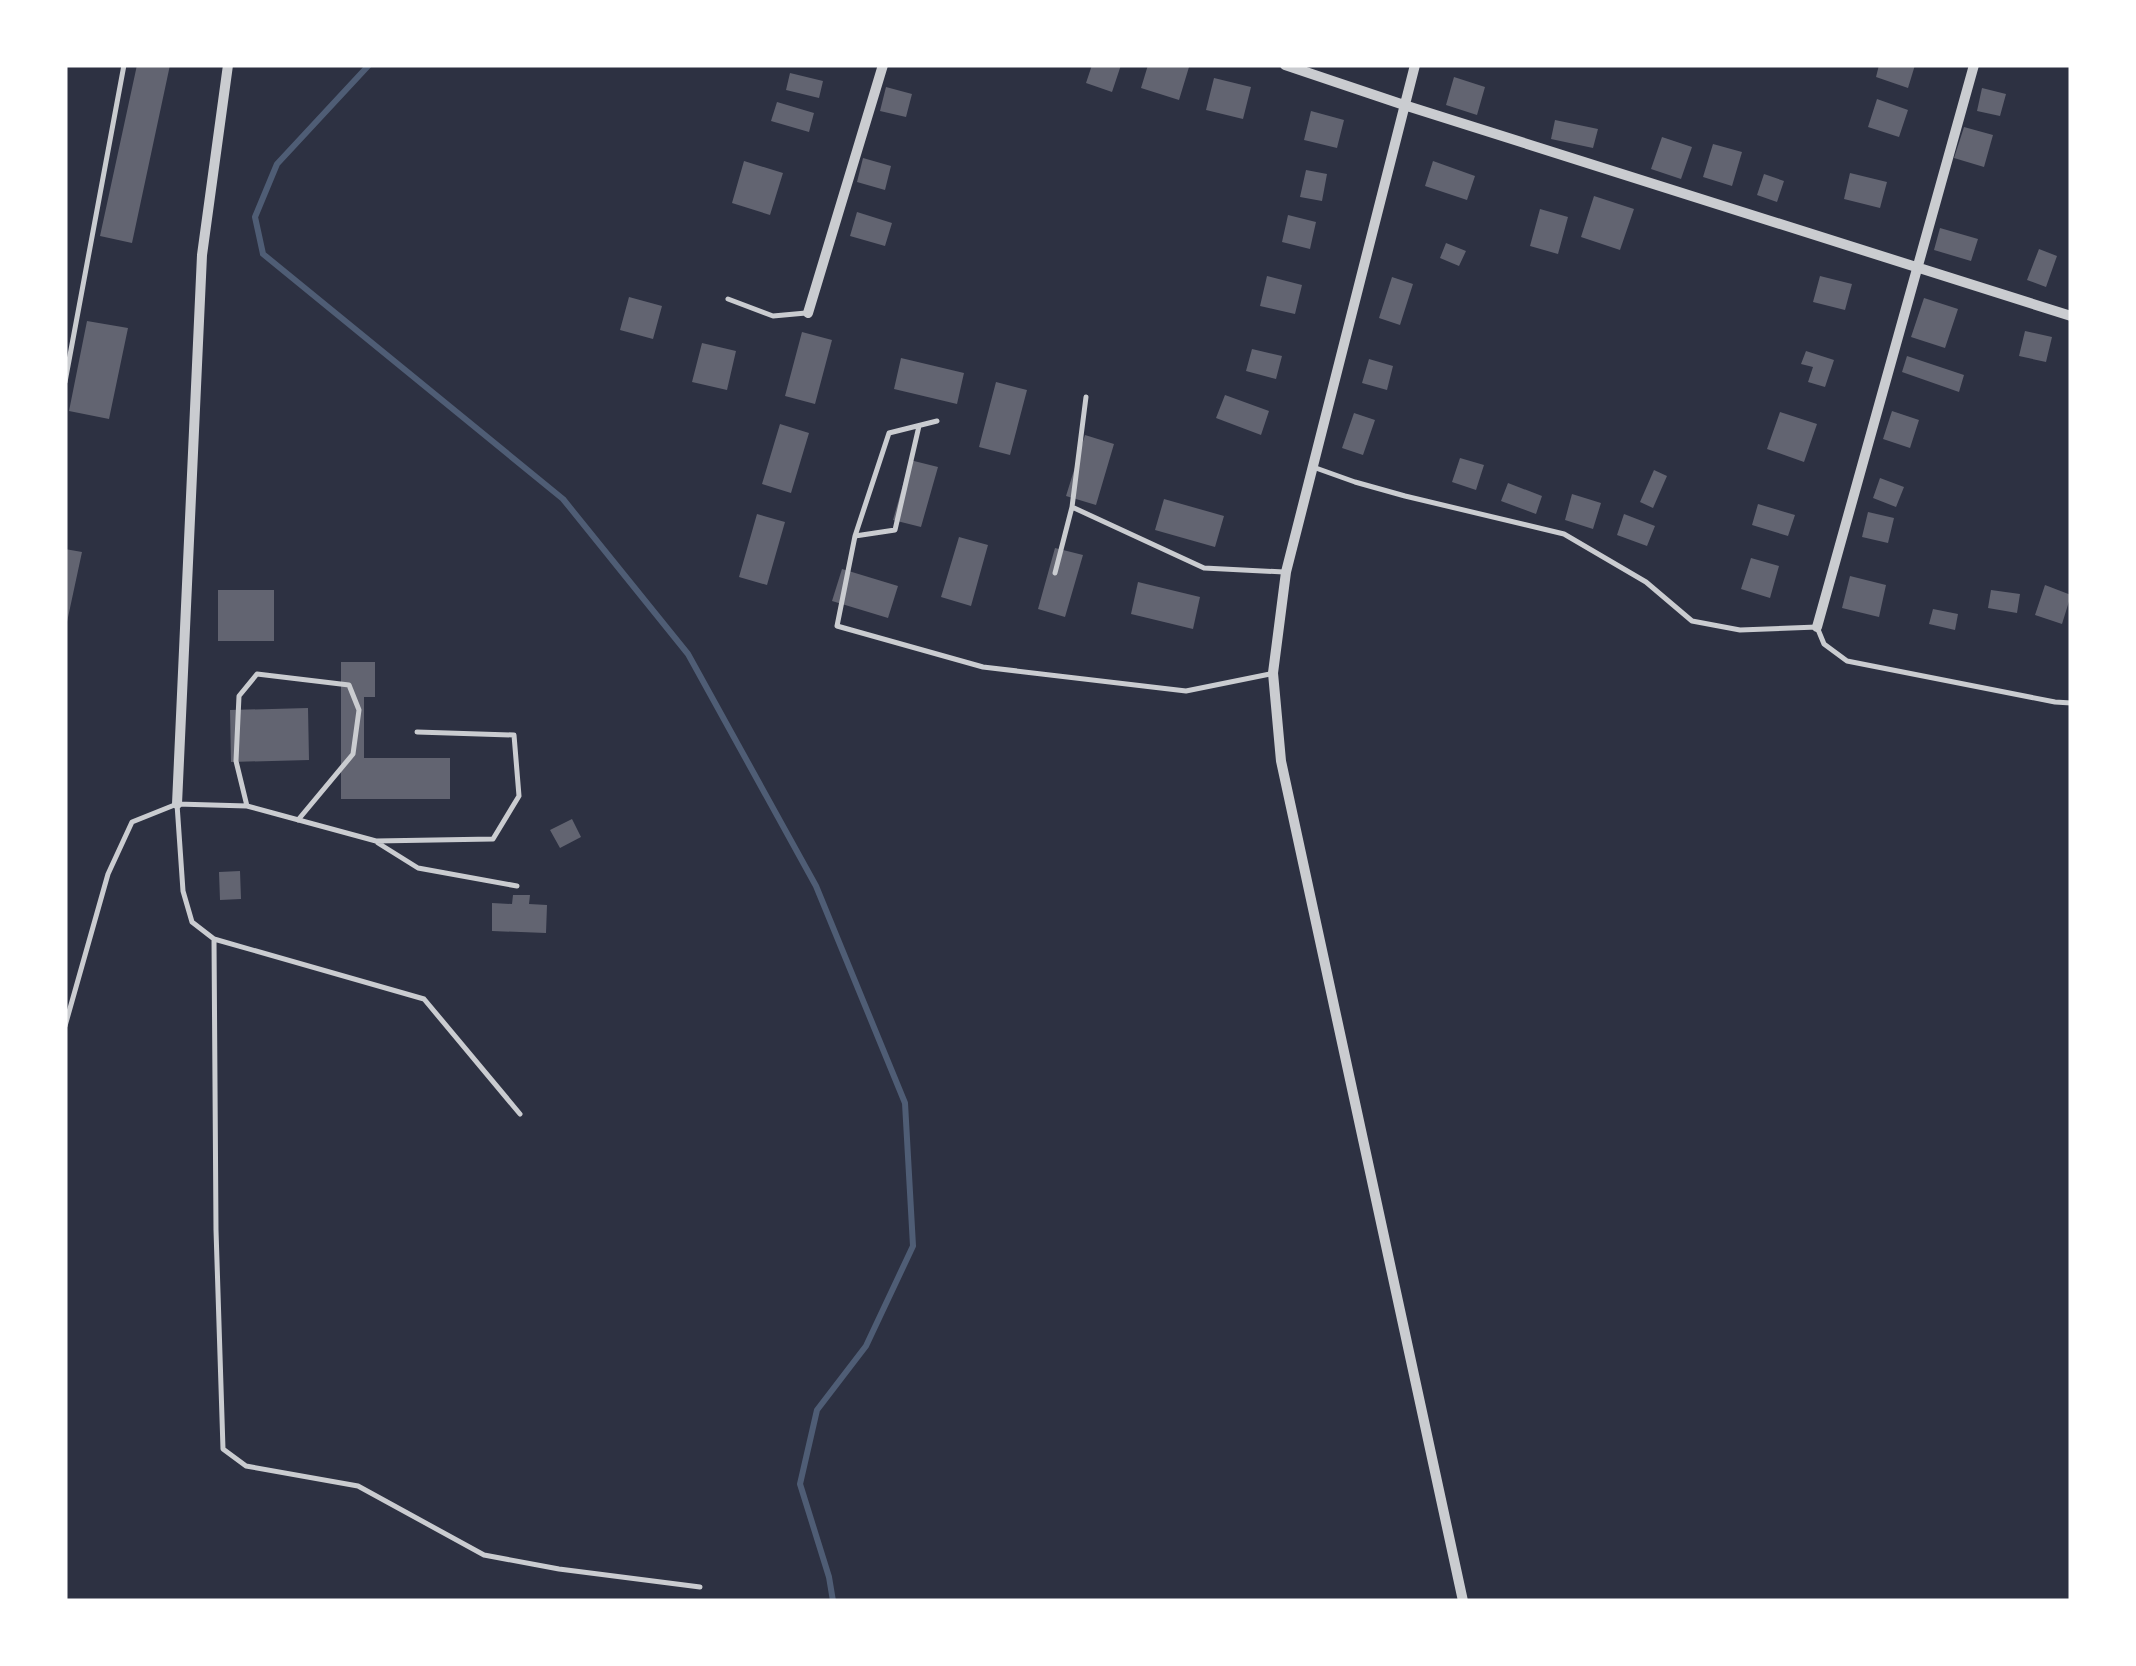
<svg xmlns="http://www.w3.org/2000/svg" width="2136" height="1666" font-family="Mulish,sans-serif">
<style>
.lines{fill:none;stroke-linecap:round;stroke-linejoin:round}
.stream{stroke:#4f5d75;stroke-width:6}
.building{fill:#626471}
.service{stroke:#caccd0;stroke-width:5}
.minor{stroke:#caccd0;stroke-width:10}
</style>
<rect width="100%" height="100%" fill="#2d3142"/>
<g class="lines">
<path class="stream" d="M 369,65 L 277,164 L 255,217 L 263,254 L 563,499 L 688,654 L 816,886 L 905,1103 L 913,1246 L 866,1346 L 817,1410 L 800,1484 L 829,1577 L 833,1601"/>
</g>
<path class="building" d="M 137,65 L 170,65 L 132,243 L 100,236 Z
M 1092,65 L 1121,65 L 1112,92 L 1086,83 Z
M 1148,65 L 1189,67 L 1179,100 L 1141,88 Z
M 1879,65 L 1915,65 L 1908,88 L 1876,77 Z
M 790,73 L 823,81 L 819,98 L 786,90 Z
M 1454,77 L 1485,87 L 1477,115 L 1446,105 Z
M 1214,78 L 1251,87 L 1243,119 L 1206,110 Z
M 886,87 L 912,94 L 906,117 L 880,111 Z
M 1982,88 L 2006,94 L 2000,116 L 1977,111 Z
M 1877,99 L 1908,110 L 1899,137 L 1868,127 Z
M 777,102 L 814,113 L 809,132 L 771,121 Z
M 1311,111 L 1344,120 L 1337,148 L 1304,140 Z
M 1555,120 L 1598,129 L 1593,148 L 1551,139 Z
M 1964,127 L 1993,135 L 1984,167 L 1954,158 Z
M 1662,137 L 1692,147 L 1681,179 L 1651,169 Z
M 1713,144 L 1742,152 L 1732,186 L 1703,177 Z
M 863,158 L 891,166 L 885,190 L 857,182 Z
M 744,161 L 783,173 L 770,215 L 732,203 Z
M 1433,161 L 1475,176 L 1467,200 L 1425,186 Z
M 1306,170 L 1327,174 L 1322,201 L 1300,197 Z
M 1850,173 L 1887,182 L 1880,208 L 1844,199 Z
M 1764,174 L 1784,181 L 1777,202 L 1757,195 Z
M 1594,196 L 1634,209 L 1620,250 L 1581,237 Z
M 1540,209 L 1568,217 L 1558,254 L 1530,246 Z
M 857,212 L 892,223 L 885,246 L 850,236 Z
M 1288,215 L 1316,222 L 1310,249 L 1282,242 Z
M 1940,228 L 1978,239 L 1971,261 L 1934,250 Z
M 1446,243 L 1466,251 L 1459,266 L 1440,258 Z
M 2039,249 L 2057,256 L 2046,287 L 2027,280 Z
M 1267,276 L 1302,285 L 1295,314 L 1260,306 Z
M 1820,276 L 1852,284 L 1845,310 L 1813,302 Z
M 1392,277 L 1413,284 L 1400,325 L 1379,318 Z
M 629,297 L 662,306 L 653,339 L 620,330 Z
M 1924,298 L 1958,309 L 1945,348 L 1911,337 Z
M 87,321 L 128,328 L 109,419 L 69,411 Z
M 2025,331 L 2052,337 L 2046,362 L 2019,356 Z
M 802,332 L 832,340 L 815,404 L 785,396 Z
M 702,343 L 736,351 L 727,390 L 692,382 Z
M 1252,349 L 1282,356 L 1276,379 L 1246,371 Z
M 1806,351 L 1834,360 L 1825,387 L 1808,382 L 1813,367 L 1801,364 Z
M 1907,356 L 1964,375 L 1959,392 L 1902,372 Z
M 901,358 L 964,373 L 957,404 L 894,389 Z
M 1369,359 L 1393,366 L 1387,390 L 1362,383 Z
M 996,382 L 1027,390 L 1010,455 L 979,447 Z
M 1225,395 L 1269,411 L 1261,435 L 1216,418 Z
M 1892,411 L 1919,420 L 1910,448 L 1883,439 Z
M 1780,412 L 1817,424 L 1804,462 L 1767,449 Z
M 1354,413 L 1375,420 L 1363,455 L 1342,448 Z
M 780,424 L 809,433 L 791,493 L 762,484 Z
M 1085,435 L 1114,444 L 1096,505 L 1066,496 Z
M 1460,458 L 1484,465 L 1476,490 L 1452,482 Z
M 910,460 L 938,467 L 921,527 L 893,520 Z
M 1654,470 L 1667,476 L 1653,508 L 1640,502 Z
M 1880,478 L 1904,487 L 1896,507 L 1873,498 Z
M 1508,483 L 1542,496 L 1536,514 L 1501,501 Z
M 1572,494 L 1601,503 L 1593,529 L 1565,520 Z
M 1164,499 L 1224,516 L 1215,547 L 1155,530 Z
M 1758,504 L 1795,515 L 1788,536 L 1752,525 Z
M 1868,512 L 1894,518 L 1888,543 L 1862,537 Z
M 757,514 L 785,522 L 767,585 L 739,577 Z
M 1624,514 L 1655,526 L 1647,546 L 1617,535 Z
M 959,537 L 988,545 L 971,606 L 941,597 Z
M 1055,548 L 1083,555 L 1065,617 L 1038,609 Z
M 65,549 L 82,552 L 67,622 L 65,622 Z
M 1751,558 L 1779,566 L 1770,598 L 1741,589 Z
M 842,569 L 898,586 L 888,618 L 832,601 Z
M 1850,576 L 1886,585 L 1879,617 L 1842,608 Z
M 1138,582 L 1200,597 L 1193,629 L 1131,614 Z
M 2045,585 L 2071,595 L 2062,624 L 2035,615 Z
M 218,590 L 274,590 L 274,641 L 218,641 Z
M 1991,590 L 2020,594 L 2017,613 L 1988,608 Z
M 1933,609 L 1958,614 L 1955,630 L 1929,624 Z
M 341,662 L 375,662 L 375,697 L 364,697 L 364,758 L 450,758 L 450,799 L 341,799 Z
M 308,708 L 309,760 L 231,762 L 230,710 Z
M 572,819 L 581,837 L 560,848 L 550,830 Z
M 240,871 L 241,899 L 220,900 L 219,872 Z
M 513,895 L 530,895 L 529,904 L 547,905 L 546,933 L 492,931 L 492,903 L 512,904 Z"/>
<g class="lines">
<path class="service" d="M 728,299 L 773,316 L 806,313
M 65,382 L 124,65
M 937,421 L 889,433 L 855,536 L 837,626 L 983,667 L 1186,691 L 1270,674
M 1313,467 L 1355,482 L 1405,496 L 1564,534 L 1646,582 L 1692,621 L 1740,630 L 1817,627 L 1824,644 L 1847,661 L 2055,702 L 2071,703
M 1072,507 L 1204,568 L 1284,572
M 855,536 L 895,530 L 919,426
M 1055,573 L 1072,507 L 1086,397
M 177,804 L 183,891 L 192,922 L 214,939 L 424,999 L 520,1114
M 247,806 L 236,761 L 239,696 L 257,674 L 349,685 L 359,710 L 353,754 L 298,820
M 378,843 L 418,868 L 517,886
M 214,939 L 216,1230 L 223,1449 L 246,1466 L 358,1486 L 484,1555 L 559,1569 L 700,1587
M 65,1026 L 108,874 L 132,822 L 177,804 L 247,806 L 376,841 L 493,839 L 519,796 L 514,735 L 417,732"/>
<path class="minor" d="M 1285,65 L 1404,105 L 2071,316
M 1415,65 L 1286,572 L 1273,673 L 1281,761 L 1463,1601
M 808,313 L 883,65
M 1817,627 L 1974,65
M 177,804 L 202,255 L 228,65"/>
</g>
<rect width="2136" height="1666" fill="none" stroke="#ffffff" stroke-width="135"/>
</svg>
